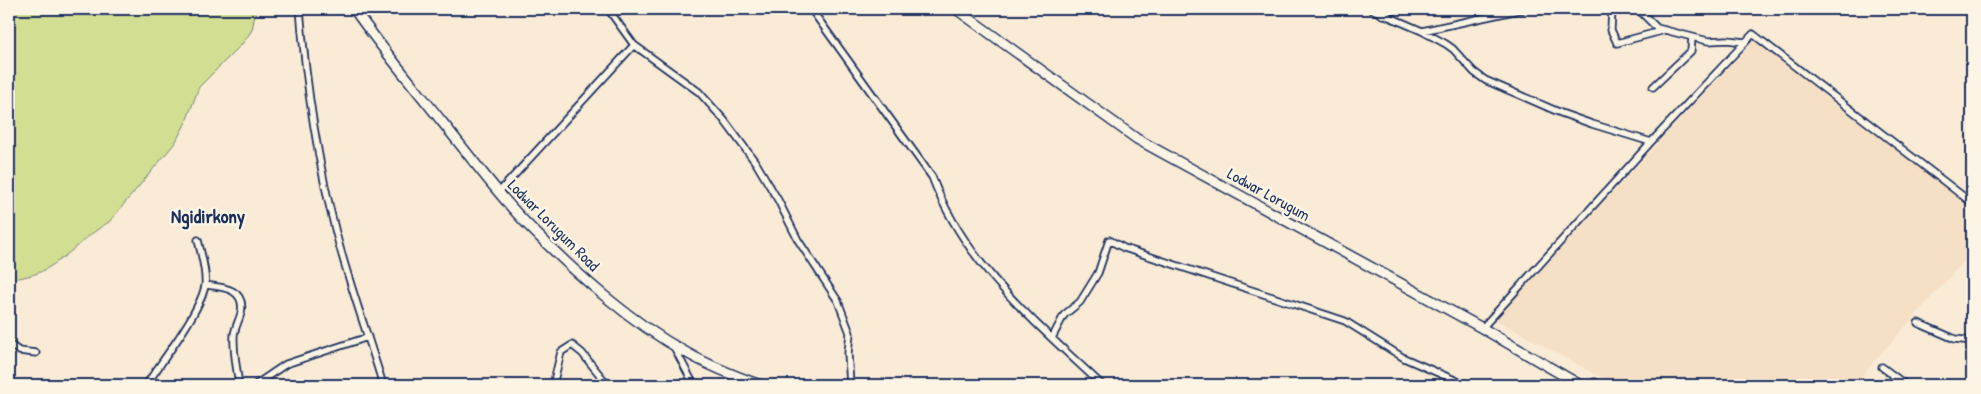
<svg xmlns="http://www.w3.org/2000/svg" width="1981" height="394" font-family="'Patrick Hand',sans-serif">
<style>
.built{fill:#f5dfc5}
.green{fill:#d2de91;stroke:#768678}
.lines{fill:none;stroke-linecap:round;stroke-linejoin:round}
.street-casing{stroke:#1b2f5e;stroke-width:9}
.secondary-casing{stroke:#1b2f5e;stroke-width:12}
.street{stroke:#fcf5e5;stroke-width:5.5}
.secondary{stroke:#fcf5e5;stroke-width:9}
.labels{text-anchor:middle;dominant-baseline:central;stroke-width:5;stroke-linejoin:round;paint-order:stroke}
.street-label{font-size:16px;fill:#1b2f5e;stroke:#fcf5e5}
.quarter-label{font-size:19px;font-weight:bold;fill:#1b2f5e;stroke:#fcf5e5}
</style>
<rect width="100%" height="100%" fill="#f9ebd6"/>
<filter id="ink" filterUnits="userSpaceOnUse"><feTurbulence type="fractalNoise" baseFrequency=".02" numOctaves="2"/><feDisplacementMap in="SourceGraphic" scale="10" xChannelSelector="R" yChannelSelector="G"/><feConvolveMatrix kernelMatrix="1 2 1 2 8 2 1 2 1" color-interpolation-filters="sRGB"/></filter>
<g filter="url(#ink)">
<path class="built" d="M 1755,39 L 1972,204 L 1972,252 L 1853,385 L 1615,385 L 1495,319 Z"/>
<path class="green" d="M 9,9 L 256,9 L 252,30 L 243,43 L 199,87 L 186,122 L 175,143 L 109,222 C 86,235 69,256 46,269 C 34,276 22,277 9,280 Z"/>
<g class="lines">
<defs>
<path id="street" d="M 300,9 C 306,85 317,159 336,233 C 349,284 368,335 383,385
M 608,9 L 634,45 L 699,92 L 724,120 L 756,163 L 778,200 L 798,240 L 838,301 L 850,333 L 848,353 L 850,385
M 811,9 L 932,177 C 965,265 1036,323 1102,385
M 1371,9 L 1422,31 L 1446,44 L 1453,49 L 1474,72 L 1485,80 L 1561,113 L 1592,124 L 1651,142
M 1612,9 L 1611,30 L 1617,43 L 1665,30
M 1638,9 L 1657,28 L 1708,41 L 1727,40 L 1745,42
M 1382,15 L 1392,9
M 1422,31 L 1523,9
M 1653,87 L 1691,51 L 1692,37
M 499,192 L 634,45
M 205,285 C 222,287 246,288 241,313 C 239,321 235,327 234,335 C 233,352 237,369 239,385
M 1918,323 L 1955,339 L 1972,341
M 1482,328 L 1651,142 L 1753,34 L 1972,203
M 1052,338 L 1064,315 L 1080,302 L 1098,273 L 1109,240 L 1124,248 L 1345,321 L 1404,358 L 1466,385
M 9,344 L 19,351 L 36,353
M 674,347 L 694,385
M 1882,367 L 1906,385
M 146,385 C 162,361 199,314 205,286 C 207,272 201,254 198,240
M 255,385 L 286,364 L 368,337
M 553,385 L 561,352 L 572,345 L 582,353 L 608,385
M 1587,385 L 1595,382 L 1600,385"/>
<path id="secondary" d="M 354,9 C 382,49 413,85 443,123 C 470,156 495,191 525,222 C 573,271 627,320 687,353 C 710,366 735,376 760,385
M 956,9 L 1137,139 L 1482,328 L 1580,385"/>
</defs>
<use href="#street" class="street-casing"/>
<use href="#secondary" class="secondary-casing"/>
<use href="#street" class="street"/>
<use href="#secondary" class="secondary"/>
</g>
</g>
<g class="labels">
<g class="street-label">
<text transform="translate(1269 194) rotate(29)">Lodwar Lorugum</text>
<text transform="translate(554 225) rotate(45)">Lodwar Lorugum Road</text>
</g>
<g class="quarter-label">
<text x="208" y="216">Ngidirkony</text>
</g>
</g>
<rect width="1981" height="394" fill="none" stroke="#fcf5e5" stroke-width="30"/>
<rect x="15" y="15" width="1951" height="364" fill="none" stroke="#1b2f5e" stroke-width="2" filter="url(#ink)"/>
</svg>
